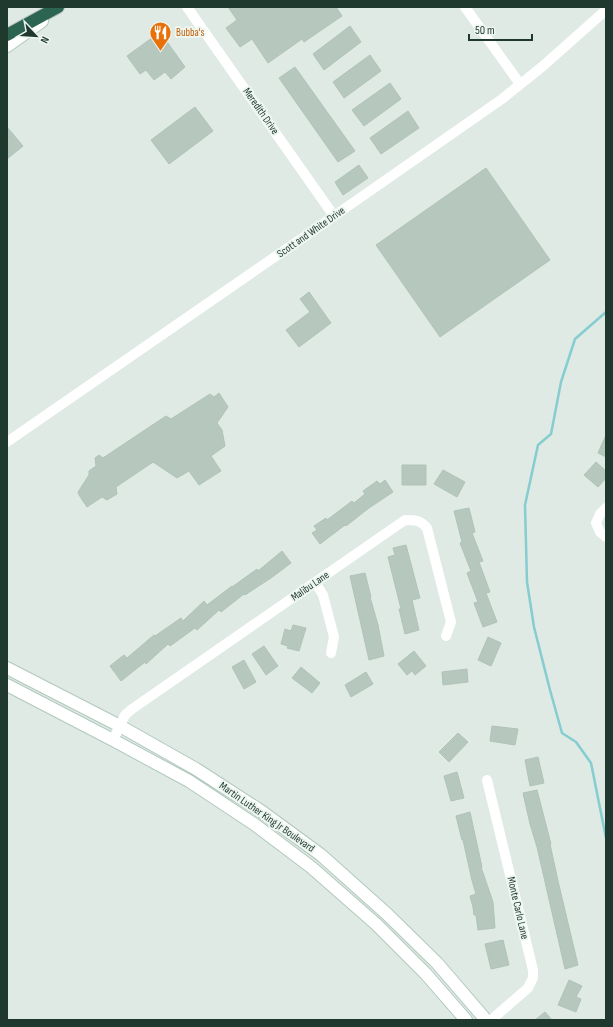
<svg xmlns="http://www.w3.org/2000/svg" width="613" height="1027" font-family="'Sofia Sans Condensed',sans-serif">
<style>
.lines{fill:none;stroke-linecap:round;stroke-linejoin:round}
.stream{stroke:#85cdd0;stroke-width:2.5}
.building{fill:#b6c7be;stroke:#b0c3b9}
.secondary-casing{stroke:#b1c9bd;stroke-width:14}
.highway-casing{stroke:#bcc4c1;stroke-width:14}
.street{stroke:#fff;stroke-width:10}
.secondary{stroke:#fff;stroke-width:12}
.highway{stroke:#2b6552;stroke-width:12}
.labels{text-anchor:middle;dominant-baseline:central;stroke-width:4;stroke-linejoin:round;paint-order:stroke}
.food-label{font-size:11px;fill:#c56008;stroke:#eef6f1;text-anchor:start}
.street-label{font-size:11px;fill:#1f392f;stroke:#eef6f1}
</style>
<rect width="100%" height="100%" fill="#deeae3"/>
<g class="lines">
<path class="stream" d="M 606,312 L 575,339 L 561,382 L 551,434 L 538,445 L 525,505 L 527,582 L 534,627 L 550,690 L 562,733 L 576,742 L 591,763 L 606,838"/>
</g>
<path class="building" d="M 228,7 L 336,7 L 342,16 L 304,42 L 302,39 L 268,63 L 252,39 L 240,47 L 226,28 L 237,20 Z
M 350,26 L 361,42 L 324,70 L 313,54 Z
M 160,32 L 185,67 L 171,79 L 165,72 L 154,80 L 146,70 L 140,74 L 127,56 Z
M 370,55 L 381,71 L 344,98 L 333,82 Z
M 295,67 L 355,151 L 338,162 L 279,78 Z
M 390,83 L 401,99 L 364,126 L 352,110 Z
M 195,107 L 213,131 L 169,164 L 151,140 Z
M 408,111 L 419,128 L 381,154 L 370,138 Z
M 7,127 L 23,146 L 7,159 Z
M 359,165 L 368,178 L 343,195 L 335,182 Z
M 486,168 L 550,260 L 440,337 L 376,245 Z
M 309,292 L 331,323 L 299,347 L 286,330 L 310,312 L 300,299 Z
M 219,393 L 228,407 L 217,423 L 222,430 L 225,446 L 211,456 L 221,471 L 199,485 L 189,471 L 177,478 L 153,462 L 116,487 L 117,494 L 107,500 L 102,497 L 87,507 L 79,495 L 78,492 L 89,475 L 89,471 L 96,466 L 95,458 L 99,455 L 103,458 L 166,416 L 171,419 L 210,394 L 214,397 Z
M 606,435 L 606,457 L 598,453 Z
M 596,462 L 606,471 L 606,478 L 598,487 L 584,475 Z
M 402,465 L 426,465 L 426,485 L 402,485 Z
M 443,470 L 465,482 L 457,497 L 434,484 Z
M 385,480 L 393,492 L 369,508 L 346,526 L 345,525 L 320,544 L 312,533 L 317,530 L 314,526 L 326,518 L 327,520 L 352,501 L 354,503 L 365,494 L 363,491 L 377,481 L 380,484 Z
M 469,508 L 475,532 L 472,533 L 483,561 L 479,562 L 490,592 L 486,593 L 497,622 L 483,627 L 474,603 L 478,602 L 467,573 L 471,571 L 460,543 L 462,542 L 454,511 Z
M 406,545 L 420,598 L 412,600 L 419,630 L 405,634 L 399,609 L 401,609 L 388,557 L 395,555 L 393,548 Z
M 282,551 L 291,563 L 271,578 L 245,595 L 244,594 L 221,612 L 219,610 L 197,630 L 195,628 L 170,646 L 168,644 L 146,664 L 145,662 L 121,681 L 110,666 L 124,655 L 127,658 L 154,635 L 155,636 L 181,618 L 183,621 L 204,601 L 207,605 L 232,586 L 232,587 L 257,569 L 258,571 Z
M 365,573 L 371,597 L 370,597 L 378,625 L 384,656 L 369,660 L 350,576 Z
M 293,625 L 306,628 L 299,651 L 287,648 L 288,646 L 281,644 L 285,629 L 291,631 Z
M 488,637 L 501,643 L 491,666 L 478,660 Z
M 264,646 L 278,666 L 266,675 L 252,654 Z
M 414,651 L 426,666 L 415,675 L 412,671 L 407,675 L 398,664 Z
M 244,660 L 256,682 L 244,689 L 232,667 Z
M 301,667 L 320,683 L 312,693 L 292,678 Z
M 467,669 L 468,682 L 443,685 L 442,672 Z
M 366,672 L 373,684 L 351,697 L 345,685 Z
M 492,726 L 518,729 L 515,745 L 490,741 Z
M 458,733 L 468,742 L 449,762 L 439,752 Z
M 538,757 L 544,783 L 530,786 L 525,760 Z
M 457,772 L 464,798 L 451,801 L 444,776 Z
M 537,790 L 551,844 L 550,844 L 558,881 L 578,965 L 565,969 L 537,847 L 530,824 L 523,793 Z
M 470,812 L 482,867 L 481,867 L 493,902 L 495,928 L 478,930 L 476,915 L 474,915 L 473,907 L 470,896 L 476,894 L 471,877 L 471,876 L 463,840 L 462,840 L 456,816 Z
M 503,940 L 509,965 L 491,969 L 485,944 Z
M 569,980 L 582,986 L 576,997 L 581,999 L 576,1012 L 558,1005 Z
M 545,1012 L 552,1020 L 535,1020 Z"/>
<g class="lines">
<defs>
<path id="secondary" d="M 7,46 L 42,21
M 7,668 L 120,726 L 196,769 L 261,811 L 321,855 L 387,914 L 437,963 L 486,1020
M 7,685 L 113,740 L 189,781 L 254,824 L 311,867 L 376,924 L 426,974 L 466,1020"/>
<path id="highway" d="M 7,35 L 58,7"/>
</defs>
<use href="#secondary" class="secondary-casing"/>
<use href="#highway" class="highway-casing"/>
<path class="street" d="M 187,7 L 334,216
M 465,7 L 520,84
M 7,442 L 334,216 L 502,99 L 543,66 L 606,10
M 606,508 L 600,514 L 596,523 L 600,532 L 606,537
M 315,582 L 323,595 L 334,637 L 331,653
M 113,740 L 125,715 L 132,709 L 405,520 C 416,520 420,520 427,528 L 451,622 L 446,636
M 487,780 L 533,970 L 533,978 L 528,988 L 491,1020"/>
<use href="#secondary" class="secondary"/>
<use href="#highway" class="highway"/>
</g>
<defs>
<symbol id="restaurant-pin" viewBox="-11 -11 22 30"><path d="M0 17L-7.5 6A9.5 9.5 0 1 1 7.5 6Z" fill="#e8710a" stroke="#eef6f1"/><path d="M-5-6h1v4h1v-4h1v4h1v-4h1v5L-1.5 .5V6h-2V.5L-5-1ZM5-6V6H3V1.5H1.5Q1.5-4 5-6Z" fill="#fff"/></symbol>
</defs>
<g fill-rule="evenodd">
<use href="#restaurant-pin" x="148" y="20" width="25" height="34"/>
</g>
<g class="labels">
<g class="food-label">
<text x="176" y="32">Bubba's</text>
</g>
<g class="street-label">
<text transform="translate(261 111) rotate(55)">Meredith Drive</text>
<text transform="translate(311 232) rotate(-35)">Scott and White Drive</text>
<text transform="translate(310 586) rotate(-35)">Malibu Lane</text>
<text transform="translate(267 817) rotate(35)">Martin Luther King Jr Boulevard</text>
<text transform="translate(518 908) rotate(77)">Monte Carlo Lane</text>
</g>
</g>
<rect width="613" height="1027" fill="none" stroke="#1f392f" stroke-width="16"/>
<g transform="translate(36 36) rotate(115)" stroke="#eef6f1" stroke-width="3" paint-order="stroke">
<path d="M0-3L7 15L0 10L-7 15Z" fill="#1f392f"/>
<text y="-6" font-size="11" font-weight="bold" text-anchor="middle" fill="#1f392f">N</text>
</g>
<path d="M469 34v6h63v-6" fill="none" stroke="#1f392f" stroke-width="2"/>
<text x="475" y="34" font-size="12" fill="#1f392f" stroke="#eef6f1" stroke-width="3" paint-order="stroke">50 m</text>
</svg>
